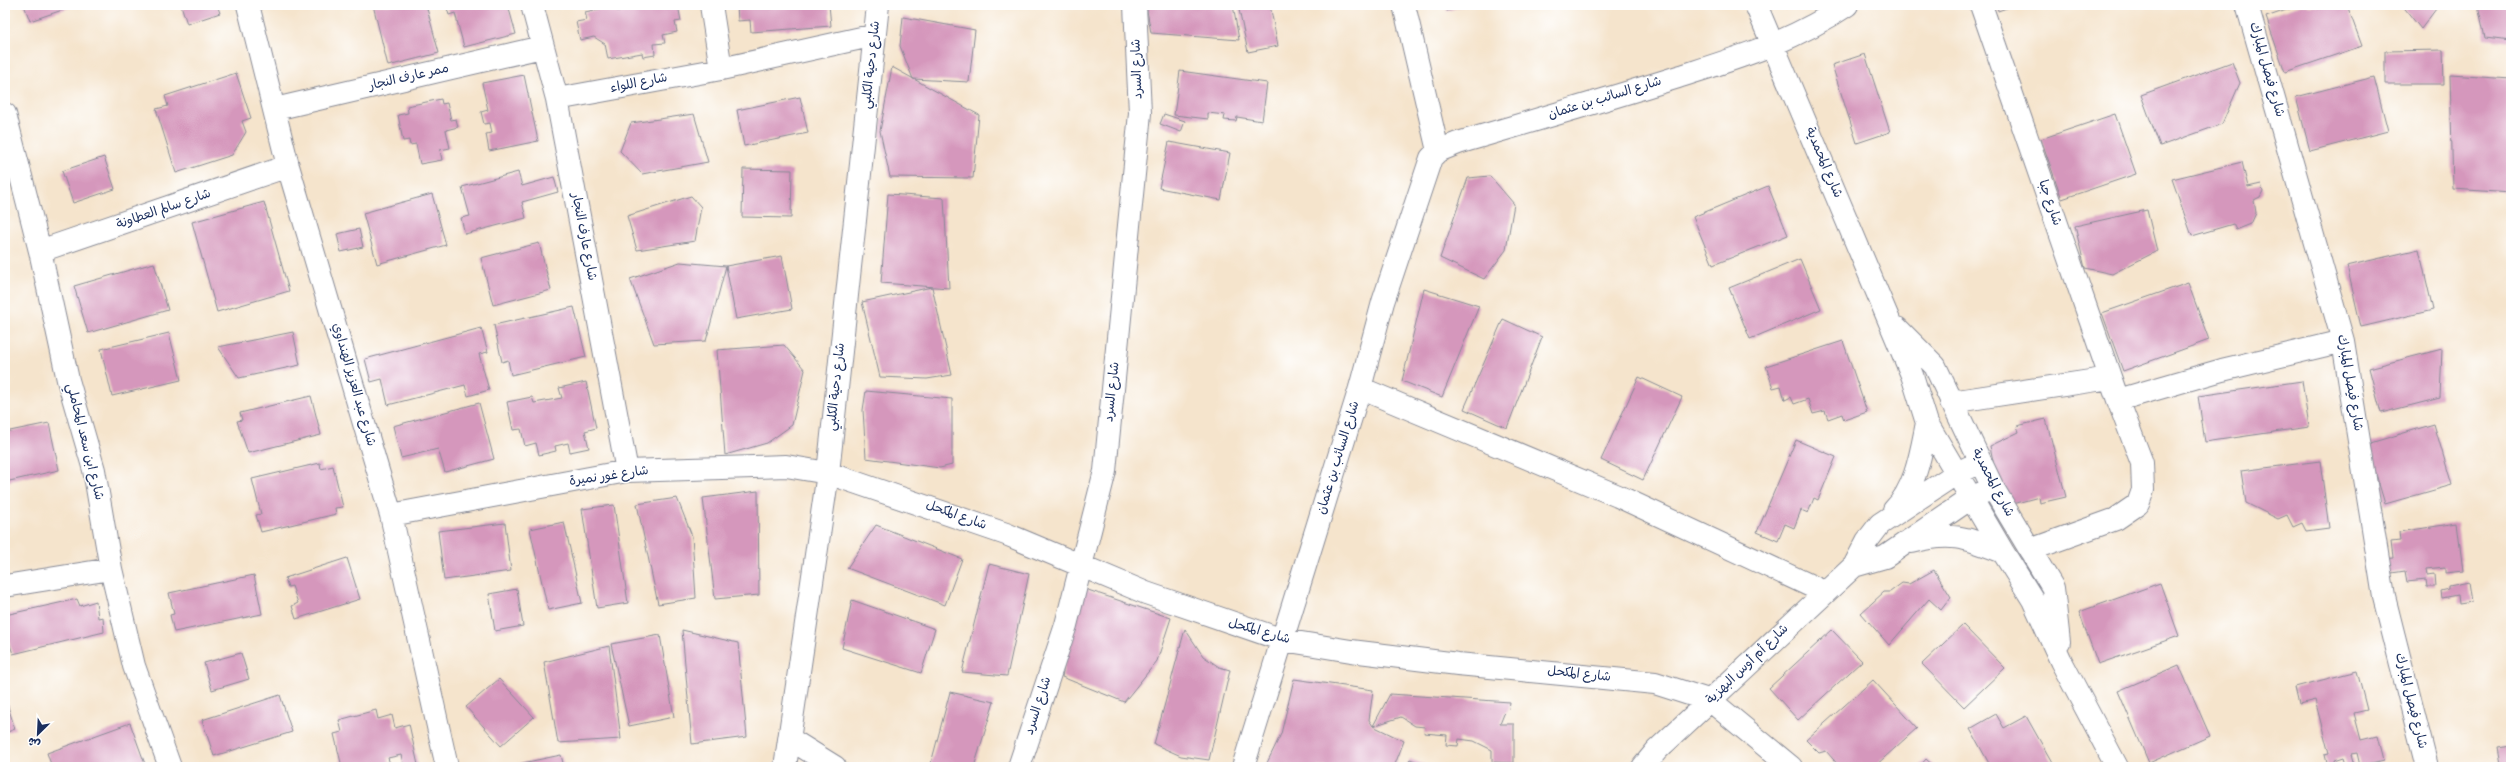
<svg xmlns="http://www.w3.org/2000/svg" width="2516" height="772" font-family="Dekko,'Playpen Sans Arabic',sans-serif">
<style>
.building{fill:#d597bc}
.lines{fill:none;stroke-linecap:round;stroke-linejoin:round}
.minor-casing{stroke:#888a95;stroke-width:24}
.minor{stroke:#fff;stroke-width:22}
.labels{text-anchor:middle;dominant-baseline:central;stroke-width:3;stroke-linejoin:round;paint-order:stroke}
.street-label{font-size:13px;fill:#1b2f5e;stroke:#fff}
</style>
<rect width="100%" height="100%" fill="#fff"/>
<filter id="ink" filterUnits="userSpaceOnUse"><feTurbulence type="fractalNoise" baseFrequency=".025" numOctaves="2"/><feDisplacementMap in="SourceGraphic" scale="8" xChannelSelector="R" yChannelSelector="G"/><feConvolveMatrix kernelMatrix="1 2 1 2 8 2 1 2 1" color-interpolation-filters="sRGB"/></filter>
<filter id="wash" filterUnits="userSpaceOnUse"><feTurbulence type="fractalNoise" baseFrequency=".012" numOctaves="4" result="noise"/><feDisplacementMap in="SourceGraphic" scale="16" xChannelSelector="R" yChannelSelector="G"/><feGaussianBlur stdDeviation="0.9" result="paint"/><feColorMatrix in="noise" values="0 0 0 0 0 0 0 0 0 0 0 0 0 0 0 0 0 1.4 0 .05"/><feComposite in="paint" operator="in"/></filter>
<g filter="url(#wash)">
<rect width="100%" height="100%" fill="#f5e4cc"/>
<g id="blocks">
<path class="building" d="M 24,5 L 77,5 L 30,21 Z
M 181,5 L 217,5 L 220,13 L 187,24 Z
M 373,5 L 426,5 L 439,53 L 388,66 Z
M 446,5 L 523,5 L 523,6 L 509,9 L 516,34 L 464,47 L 455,13 L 449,15 Z
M 617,5 L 617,11 L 654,5 L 678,5 L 681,21 L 675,22 L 677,32 L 663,35 L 665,43 L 654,44 L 655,55 L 643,57 L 642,53 L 608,59 L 605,44 L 594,37 L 580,40 L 576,22 L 587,20 L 585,12 Z
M 737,5 L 829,5 L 831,26 L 751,32 L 750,20 L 738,21 Z
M 1146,5 L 1233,5 L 1239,40 L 1151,33 Z
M 1238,5 L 1270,5 L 1278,46 L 1248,52 Z
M 1445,5 L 1465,5 L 1447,11 Z
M 1997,5 L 2015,5 L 1998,11 Z
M 2301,5 L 2347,5 L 2362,46 L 2285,72 L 2266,17 Z
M 2402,5 L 2439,5 L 2421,29 Z
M 2478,5 L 2511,5 L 2511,41 L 2485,38 Z
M 903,17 L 975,30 L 969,82 L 913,79 L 900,46 Z
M 2443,50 L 2444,84 L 2385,84 L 2385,51 Z
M 1865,54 L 1890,132 L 1857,143 L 1832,65 Z
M 2232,62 L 2240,83 L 2222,124 L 2160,146 L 2141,95 Z
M 892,67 L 979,115 L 973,178 L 890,177 L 880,131 Z
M 1180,71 L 1267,83 L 1262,121 L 1237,117 L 1236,121 L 1224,120 L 1225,115 L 1208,113 L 1208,119 L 1174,115 Z
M 236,73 L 251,118 L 242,121 L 246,132 L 232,155 L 176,173 L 156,109 L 168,106 L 165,96 Z
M 524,75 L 538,141 L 489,151 L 486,134 L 492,133 L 490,123 L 484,124 L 481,112 L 488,110 L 482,83 Z
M 2450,75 L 2511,79 L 2511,193 L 2453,189 Z
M 2374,77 L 2388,131 L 2310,151 L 2296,97 Z
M 800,97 L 808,133 L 744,146 L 737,110 Z
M 441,99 L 442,104 L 447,103 L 451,120 L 456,119 L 458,127 L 446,130 L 450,148 L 440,150 L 442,160 L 420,164 L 416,144 L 410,145 L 409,140 L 403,141 L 398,115 L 408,113 L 407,106 Z
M 694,114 L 708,162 L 642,174 L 620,151 L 631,123 Z
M 1164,114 L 1185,121 L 1181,132 L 1160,124 Z
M 2115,114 L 2136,174 L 2062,199 L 2041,139 Z
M 1169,142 L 1230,153 L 1221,200 L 1159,188 Z
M 104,157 L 115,189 L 73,203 L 62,171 Z
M 2242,162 L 2248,187 L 2261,184 L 2263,191 L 2260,197 L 2254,200 L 2256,213 L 2251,224 L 2236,230 L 2233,224 L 2192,236 L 2172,179 Z
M 743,169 L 792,170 L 791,218 L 742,217 Z
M 518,172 L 522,186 L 554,177 L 558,192 L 522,202 L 526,218 L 465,234 L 461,218 L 470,216 L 462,187 Z
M 1490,176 L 1514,204 L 1506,250 L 1484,279 L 1440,258 L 1468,178 Z
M 1768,186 L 1788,235 L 1713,265 L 1693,217 Z
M 432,194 L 446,245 L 377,264 L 363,213 Z
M 888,194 L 944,198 L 949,288 L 881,283 Z
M 691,196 L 701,207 L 695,241 L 637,250 L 627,216 Z
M 264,202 L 289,291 L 217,312 L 192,222 Z
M 2147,210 L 2157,251 L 2112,274 L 2085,268 L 2075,226 Z
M 359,229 L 363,247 L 341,252 L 337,234 Z
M 539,243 L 551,290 L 493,305 L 481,258 Z
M 2419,249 L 2433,310 L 2361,327 L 2347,266 Z
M 782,256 L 792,309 L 736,319 L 726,266 Z
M 1800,259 L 1821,309 L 1750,339 L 1729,288 Z
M 680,262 L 726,266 L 706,341 L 654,344 L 630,279 Z
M 154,263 L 168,310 L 88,333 L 74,286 Z
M 2188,283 L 2209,340 L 2123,371 L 2102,313 Z
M 932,287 L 952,375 L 927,379 L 880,377 L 862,302 Z
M 1424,289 L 1479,306 L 1442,397 L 1402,381 Z
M 574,307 L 586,357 L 511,375 L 508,360 L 502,362 L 494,325 Z
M 1503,319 L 1542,337 L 1507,428 L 1464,409 Z
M 481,328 L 488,352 L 479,354 L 489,390 L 468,396 L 465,385 L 388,405 L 382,379 L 371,382 L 365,359 Z
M 293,332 L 300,365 L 239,378 L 218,347 Z
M 169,333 L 181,380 L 112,396 L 101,349 Z
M 1843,341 L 1867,412 L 1844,420 L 1842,414 L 1828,419 L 1825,411 L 1813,414 L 1808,399 L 1794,404 L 1791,397 L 1785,400 L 1781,386 L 1773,388 L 1766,366 Z
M 784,345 L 805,370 L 792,425 L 767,443 L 725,455 L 717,350 Z
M 2442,349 L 2440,398 L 2381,413 L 2369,368 Z
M 1639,377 L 1682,397 L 1643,480 L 1601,460 Z
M 2302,381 L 2309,427 L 2205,442 L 2198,396 Z
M 586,382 L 596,428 L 585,431 L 589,448 L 570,452 L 568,443 L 555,446 L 556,451 L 539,455 L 536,443 L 525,446 L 521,429 L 513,430 L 507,402 L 532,397 L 534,403 L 562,398 L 559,388 Z
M 866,391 L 952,399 L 952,465 L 940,468 L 866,458 L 863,410 Z
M 311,396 L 321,435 L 248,453 L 237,421 L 242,420 L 240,413 Z
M 479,403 L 494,459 L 445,472 L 438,449 L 401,458 L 393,426 Z
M 2046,419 L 2066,497 L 2040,503 L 2039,497 L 2013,504 L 1996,476 L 1990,446 L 2019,432 L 2017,426 Z
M 49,423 L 59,470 L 5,482 L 5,432 Z
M 2434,424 L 2452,485 L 2385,504 L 2367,444 Z
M 1796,440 L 1836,457 L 1818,500 L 1814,498 L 1808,513 L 1801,510 L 1794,528 L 1785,524 L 1778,541 L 1757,532 Z
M 2320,461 L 2329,528 L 2306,531 L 2302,523 L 2293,527 L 2287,515 L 2278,519 L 2246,503 L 2241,471 Z
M 320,463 L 321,469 L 333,466 L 343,507 L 335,508 L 336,514 L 261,532 L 256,515 L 261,514 L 252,479 Z
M 758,491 L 759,595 L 715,599 L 703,498 Z
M 677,498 L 692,536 L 696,598 L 658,604 L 637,504 Z
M 614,505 L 628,603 L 597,608 L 582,509 Z
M 564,522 L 582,603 L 548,610 L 530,529 Z
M 505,523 L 511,571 L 444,580 L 438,531 Z
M 2457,523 L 2463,571 L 2445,573 L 2445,567 L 2426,569 L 2427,575 L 2434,574 L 2435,587 L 2427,587 L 2426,580 L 2407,582 L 2405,571 L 2385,574 L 2383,559 L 2393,558 L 2391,542 L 2400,541 L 2399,532 Z
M 876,525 L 962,559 L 945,605 L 847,568 Z
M 347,558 L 360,599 L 296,619 L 292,606 L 298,603 L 292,586 L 288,587 L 285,578 Z
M 989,564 L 1029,574 L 1007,676 L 962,672 Z
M 1934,570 L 1951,597 L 1941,610 L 1929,599 L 1889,645 L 1861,613 L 1884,592 L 1890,592 L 1902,583 L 1909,584 Z
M 254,575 L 262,614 L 174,632 L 170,615 L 174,614 L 169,593 Z
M 2469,582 L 2472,602 L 2459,604 L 2458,595 L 2442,598 L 2441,591 L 2449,589 L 2449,586 Z
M 2160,583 L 2179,636 L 2098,664 L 2079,612 Z
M 1082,588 L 1171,618 L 1157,661 L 1124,702 L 1062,677 L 1073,610 Z
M 517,589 L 523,626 L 495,631 L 489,594 Z
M 77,599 L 80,606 L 96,601 L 98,618 L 103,617 L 104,632 L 13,654 L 5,630 L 5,615 Z
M 852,600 L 935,629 L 921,673 L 842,648 Z
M 1963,625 L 2005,668 L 1964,707 L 1922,664 Z
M 1185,629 L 1203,656 L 1219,667 L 1230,670 L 1209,760 L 1181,756 L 1154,744 Z
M 682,630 L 738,643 L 747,737 L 692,744 Z
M 1832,630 L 1862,661 L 1798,720 L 1769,688 Z
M 660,635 L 674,717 L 629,726 L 611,644 Z
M 609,646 L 621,739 L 558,743 L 544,662 Z
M 241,653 L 249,679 L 212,690 L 204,663 Z
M 2179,665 L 2210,736 L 2149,763 L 2118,691 Z
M 2357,671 L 2367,710 L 2354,713 L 2361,740 L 2377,736 L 2383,760 L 2360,766 L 2357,753 L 2351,754 L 2354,765 L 2346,767 L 2343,757 L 2334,760 L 2335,767 L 2327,767 L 2324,755 L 2329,754 L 2315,700 L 2299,704 L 2295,687 Z
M 499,679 L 534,717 L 501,746 L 466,707 Z
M 1294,679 L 1373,690 L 1369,720 L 1373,726 L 1404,741 L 1394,767 L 1265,767 L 1281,734 Z
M 1873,680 L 1917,728 L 1874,767 L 1840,767 L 1826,751 L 1819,753 L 1806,740 Z
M 950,692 L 994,702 L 974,767 L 930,767 Z
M 1390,694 L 1510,702 L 1509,709 L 1504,714 L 1500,724 L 1514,724 L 1514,763 L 1492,762 L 1492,750 L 1474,741 L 1459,739 L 1458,746 L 1446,745 L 1447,735 L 1424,733 L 1425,727 L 1415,726 L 1401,717 L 1373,726 Z
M 280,695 L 292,732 L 214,756 L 202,720 Z
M 5,697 L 15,729 L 5,733 Z
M 376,710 L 378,719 L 392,715 L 395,728 L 409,724 L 418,765 L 404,767 L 401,755 L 388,758 L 391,767 L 342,767 L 334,734 L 342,732 L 339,720 Z
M 1996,714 L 2004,728 L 2026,716 L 2053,764 L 2048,767 L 1991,767 L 1970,729 Z
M 130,723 L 145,764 L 135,767 L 52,767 L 47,753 Z
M 2511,746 L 2511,763 L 2501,765 L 2498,748 Z
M 561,755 L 564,767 L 508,767 L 508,766 Z
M 1410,759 L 1430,767 L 1407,767 Z
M 1926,759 L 1935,767 L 1919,767 Z"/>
</g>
</g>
<g filter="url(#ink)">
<use href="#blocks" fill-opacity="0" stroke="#888a95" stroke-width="1"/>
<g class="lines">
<defs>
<path id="minor" d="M 248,5 L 288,166 L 391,515 L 447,767
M 532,5 L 557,99 L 627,471
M 711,5 L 721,69
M 1404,5 L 1438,151
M 1756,5 L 1912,375 L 1927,423 L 2003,552 L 2033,600 L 2061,661 L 2117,767
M 1981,5 L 2118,400 L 2142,463 L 2143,490 L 2138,504 L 2116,519 L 2030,550
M 2247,5 L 2343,341 L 2384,597 L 2427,767
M 557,99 L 721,69 L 875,35
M 275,109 L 542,47
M 5,114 L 40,251 L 68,380 L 94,470 L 111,569 L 134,666 L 170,767
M 40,251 L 288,166
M 1897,328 L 1935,366 L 1993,488 L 2053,588 L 2059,642
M 1360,388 L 1618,496 L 1824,592
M 2118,400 L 2222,370 L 2343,341
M 1951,402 L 2110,378
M 1894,510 C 1916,488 1921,452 1927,423
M 391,515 L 627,471 L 786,466 L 828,473 L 1006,534 L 1146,593 L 1283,640 L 1351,651 L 1458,664 L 1655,683 L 1711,701 L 1791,767
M 1912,542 C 1951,531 1967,538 2003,552
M 1854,566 L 1885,557 L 1971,498 L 1984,492
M 5,586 L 111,569
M 790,739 L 835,767
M 785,767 L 828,473 L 878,5
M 1019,767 L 1066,625 L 1105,471 L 1140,113 L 1135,5
M 1243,767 L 1360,388 L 1383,302 L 1431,158 L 1438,151 L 1458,143 C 1532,121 1605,100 1678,77 C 1740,57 1792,42 1847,5
M 1643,767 L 1657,750 L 1854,566 L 1867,541 L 1880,524 L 1957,473 L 1980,462"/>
</defs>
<use href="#minor" class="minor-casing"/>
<use href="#minor" class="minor"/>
</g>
</g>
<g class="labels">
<g class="street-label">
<text transform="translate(872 65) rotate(-84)">شارع دحية الكلبي</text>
<text transform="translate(1138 69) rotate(-92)">شارع السرد</text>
<text transform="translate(2266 70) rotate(74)">شارع فيصل المبارك</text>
<text transform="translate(409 78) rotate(-13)">ممر عارف النجار</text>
<text transform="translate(639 84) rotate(-11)">شارع اللواء</text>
<text transform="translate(1605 99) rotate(-17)">شارع السائب بن عثمان</text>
<text transform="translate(1823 163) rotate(67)">شارع المحمدية</text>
<text transform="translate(2049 203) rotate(71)">شارع جبا</text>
<text transform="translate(164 210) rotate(-19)">شارع سالم العطاونة</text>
<text transform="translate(583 237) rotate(79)">شارع عارف النجار</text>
<text transform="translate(2349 383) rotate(80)">شارع فيصل المبارك</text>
<text transform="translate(353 385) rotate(74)">شارع عبد العزيز الهنداوي</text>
<text transform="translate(837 387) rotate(-84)">شارع دحية الكلبي</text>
<text transform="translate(1113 392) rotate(-84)">شارع السرد</text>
<text transform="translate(84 442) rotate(76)">شارع ابن سعد المحاملي</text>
<text transform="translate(1339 458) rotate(-73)">شارع السائب بن عثمان</text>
<text transform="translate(609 477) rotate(-8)">شارع غور نميرة</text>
<text transform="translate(1992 483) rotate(62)">شارع المحمدية</text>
<text transform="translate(956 516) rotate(20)">شارع المكحل</text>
<text transform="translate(1259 632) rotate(16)">شارع المكحل</text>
<text transform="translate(1748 665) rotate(-44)">شارع أم أوس البهزية</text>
<text transform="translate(1579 675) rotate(6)">شارع المكحل</text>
<text transform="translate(2410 701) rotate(76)">شارع فيصل المبارك</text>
<text transform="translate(1039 706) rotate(-72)">شارع السرد</text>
</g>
</g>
<rect width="2516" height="772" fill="none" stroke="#fff" stroke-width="20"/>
<g transform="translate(38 734) rotate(204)" stroke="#ffffff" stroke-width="3" paint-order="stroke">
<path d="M0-3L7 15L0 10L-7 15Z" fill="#1b2f5e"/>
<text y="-6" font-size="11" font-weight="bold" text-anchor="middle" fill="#1b2f5e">ش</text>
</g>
</svg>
